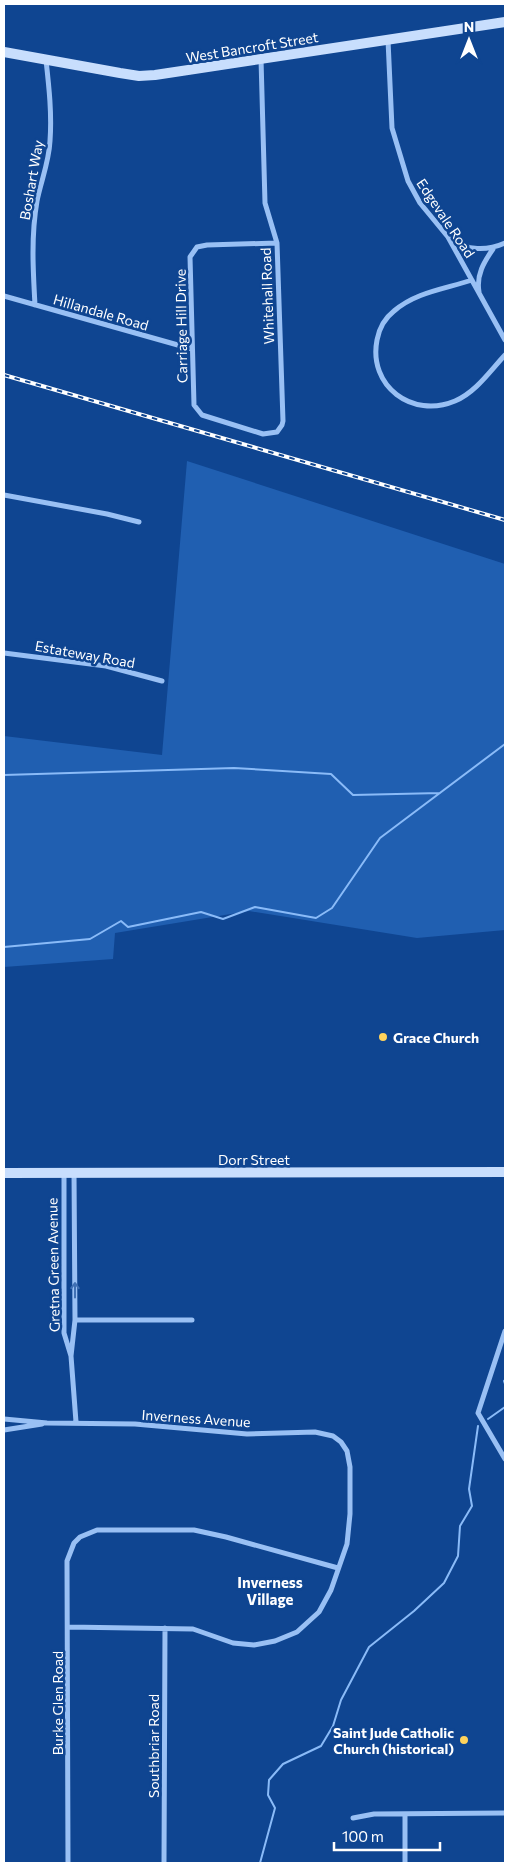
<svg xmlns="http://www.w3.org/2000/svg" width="509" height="1867" font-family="Commissioner,sans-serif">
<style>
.green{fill:#205fb1}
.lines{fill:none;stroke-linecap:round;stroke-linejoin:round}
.stream{stroke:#8abbf8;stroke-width:2}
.street{stroke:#99c0f4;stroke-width:5}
.secondary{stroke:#c8defd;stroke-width:10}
.rail-casing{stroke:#fff;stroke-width:4}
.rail{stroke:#0f4591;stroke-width:2;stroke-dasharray:5.5;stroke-linecap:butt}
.oneway{stroke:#3f70b4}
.poi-dot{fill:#ffd35c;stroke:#0f4591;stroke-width:2}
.labels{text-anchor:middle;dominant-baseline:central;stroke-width:5;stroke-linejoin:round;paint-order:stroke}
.street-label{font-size:14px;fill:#fff;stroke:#0f4591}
.poi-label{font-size:14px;font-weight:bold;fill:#fff;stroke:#0f4591;text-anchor:start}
.neighbourhood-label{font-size:15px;font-weight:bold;fill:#fff;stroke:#0f4591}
</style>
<rect width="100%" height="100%" fill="#0f4591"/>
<path class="green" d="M 187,461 L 505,564 L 505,930 L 417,938 L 249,911 L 115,933 L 113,959 L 4,967 L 4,736 L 162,755 Z"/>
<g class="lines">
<path class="stream" d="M 4,775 L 234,768 L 331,774 L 353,795 L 440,793
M 4,947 L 90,939 L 121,921 L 128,927 L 201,912 L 223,919 L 255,907 L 316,918 L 332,908 L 380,838 L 505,744
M 505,1380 L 504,1381 L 505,1384
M 488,1419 L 505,1407
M 260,1863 L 275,1808 L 268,1795 L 269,1780 L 283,1764 L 321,1746 L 333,1726 L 341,1700 L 369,1647 L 414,1611 L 444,1583 L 458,1556 L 460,1526 L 472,1506 L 469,1489 L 478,1426"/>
<path class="street" d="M 388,40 L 392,128 L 408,181 L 420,203 L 448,237 L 505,340
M 261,59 L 265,203 L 277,243 L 283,421 L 282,425 L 277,432 L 263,434 L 202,415 L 194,405 L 190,257 L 197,247 L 207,245 L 277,243
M 451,239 C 467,251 487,251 505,243
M 472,280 C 445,289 416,292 394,311 C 385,318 379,329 377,340 C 368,386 412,419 455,401 C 476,392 490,371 505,355
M 479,292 C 476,275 484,262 493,249
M 4,296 L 192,349
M 35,305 C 33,270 31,236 37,201 C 41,181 49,162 50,141 C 52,114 49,87 46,60
M 4,495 L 107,514 L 139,522
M 4,653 L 106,666 L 162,681
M 64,1173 L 64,1333 L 71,1356
M 74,1173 L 75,1320 L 71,1356 L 76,1422
M 75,1320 L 192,1320
M 505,1331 L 478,1413 L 505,1459
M 4,1419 L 47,1423 L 135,1424 L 247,1434 L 315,1432 L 333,1436 L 341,1442 L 347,1451 L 350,1467 L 350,1514 L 347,1544 L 331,1590 L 319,1612 L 297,1632 L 275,1641 L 254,1645 L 233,1643 L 193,1629 L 68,1627
M 4,1430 L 42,1424
M 405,1814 L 405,1863
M 353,1818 L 374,1814 L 505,1813
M 68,1863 L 67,1561 L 74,1543 L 80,1537 L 97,1530 L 194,1530 L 226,1537 L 338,1568
M 164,1863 L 165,1628"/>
<path class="secondary" d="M 4,52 L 120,73 L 139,76 L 155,75 L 505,22
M 4,1173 L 505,1172"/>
<defs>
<path id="rail" d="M 4,375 L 505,520"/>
</defs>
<use href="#rail" class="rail-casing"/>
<use href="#rail" class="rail"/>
</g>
<defs><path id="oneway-shaft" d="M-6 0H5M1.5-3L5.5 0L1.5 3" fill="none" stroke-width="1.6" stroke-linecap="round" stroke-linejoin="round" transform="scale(1.25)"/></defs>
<use class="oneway" href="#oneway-shaft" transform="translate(75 1290) rotate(-90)"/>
<g class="poi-dot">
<circle cx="383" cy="1037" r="5"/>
<circle cx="464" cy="1740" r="5"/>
</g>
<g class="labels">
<g class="street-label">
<text transform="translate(252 47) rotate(-9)">West Bancroft Street</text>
<text transform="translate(31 180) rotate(-80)">Boshart Way</text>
<text transform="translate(446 218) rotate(56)">Edgevale Road</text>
<text transform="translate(267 296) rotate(-92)">Whitehall Road</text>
<text transform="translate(101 312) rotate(16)">Hillandale Road</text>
<text transform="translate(181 326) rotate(-91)">Carriage Hill Drive</text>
<text transform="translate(85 654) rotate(10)">Estateway Road</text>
<text x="254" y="1159">Dorr Street</text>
<text transform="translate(53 1265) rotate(-91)">Gretna Green Avenue</text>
<text transform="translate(196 1418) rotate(4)">Inverness Avenue</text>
<text transform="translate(57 1703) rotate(-90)">Burke Glen Road</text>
<text transform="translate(153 1746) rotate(-90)">Southbriar Road</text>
</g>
<g class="poi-label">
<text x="393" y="1037">Grace Church</text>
<text x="454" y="1732" text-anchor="end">Saint Jude Catholic<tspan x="454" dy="16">Church (historical)</tspan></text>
</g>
<g class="neighbourhood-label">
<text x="270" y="1582">Inverness<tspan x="270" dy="17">Village</tspan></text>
</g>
</g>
<rect width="509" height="1867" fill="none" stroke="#ffffff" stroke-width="10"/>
<g transform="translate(469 40)" stroke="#0f4591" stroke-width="4" paint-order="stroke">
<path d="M0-4L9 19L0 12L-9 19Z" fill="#ffffff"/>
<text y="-8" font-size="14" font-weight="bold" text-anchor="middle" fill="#ffffff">N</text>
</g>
<path d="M334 1842v8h106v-8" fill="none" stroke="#ffffff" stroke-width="2.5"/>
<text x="342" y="1842" font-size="15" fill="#ffffff" stroke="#0f4591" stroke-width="4" paint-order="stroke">100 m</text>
</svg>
